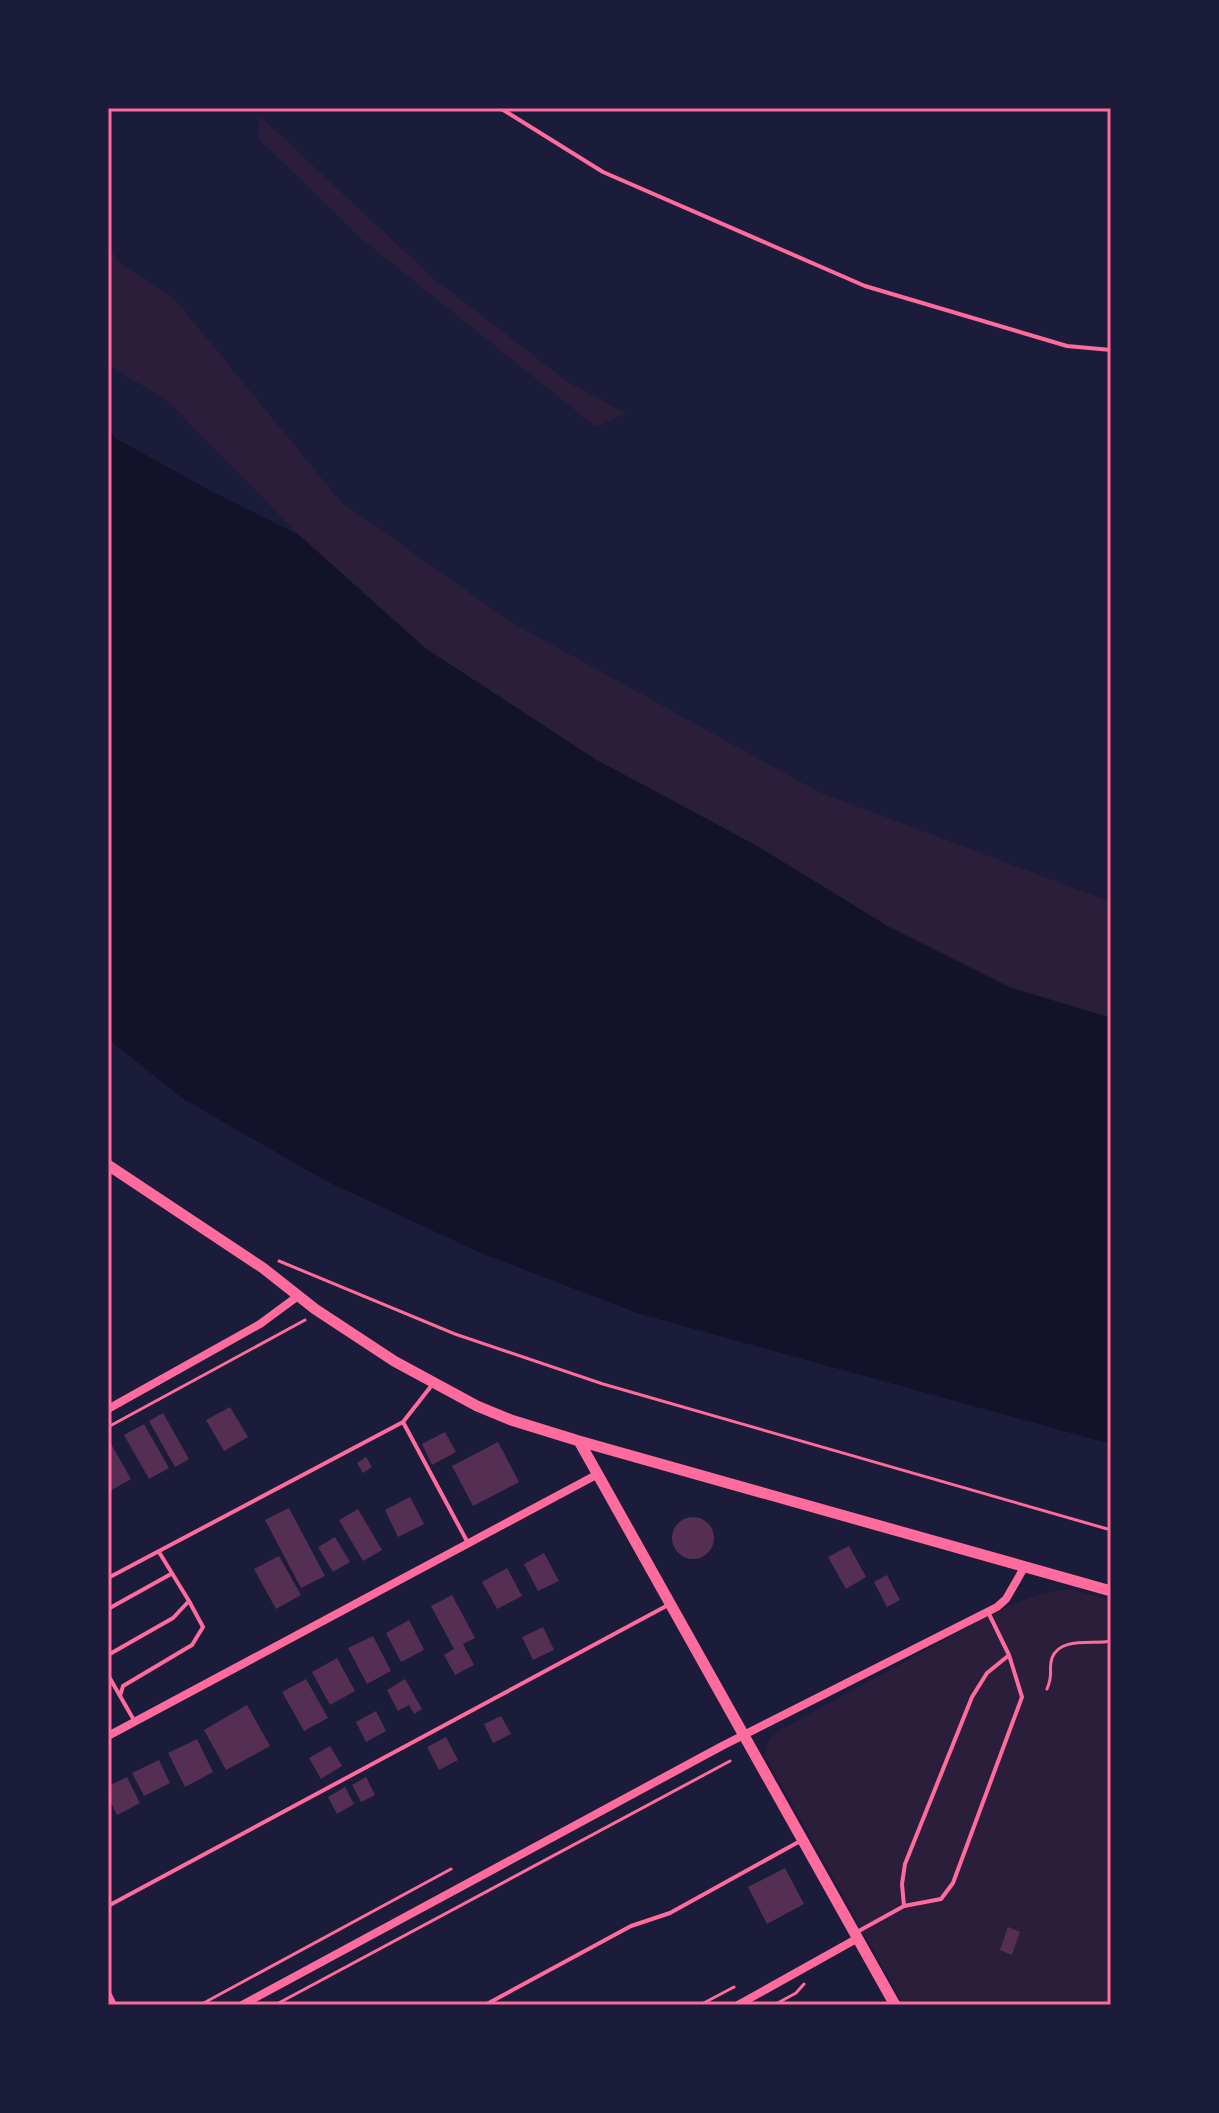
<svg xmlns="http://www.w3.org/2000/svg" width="1219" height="2113" font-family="'Noto Sans',sans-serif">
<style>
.green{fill:#2a1e3b}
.water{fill:#12122b}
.building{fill:#542f53}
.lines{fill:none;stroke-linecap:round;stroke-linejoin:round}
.path{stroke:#ff6b9d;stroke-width:3}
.service{stroke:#ff6b9d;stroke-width:4}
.minor{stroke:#ff6b9d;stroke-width:8}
.tertiary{stroke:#ff6b9d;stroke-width:11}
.neatline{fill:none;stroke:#ff6b9d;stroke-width:3}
</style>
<rect width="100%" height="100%" fill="#1b1b3a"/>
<path class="green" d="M 260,116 L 433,278 L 568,382 L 626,413 L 596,427 L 358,236 L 258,138 Z
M 108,245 L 120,264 L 173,297 L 341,502 L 511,622 L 819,792 L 1111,902 L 1111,1018 L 1009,987 L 889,927 L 757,846 L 595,759 L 425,648 L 299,535 L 168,401 L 108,365 Z
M 1071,1589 L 1111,1601 L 1111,2005 L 904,2005 L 765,1756 L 769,1739 L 778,1731 C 829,1703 879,1676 930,1648 C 975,1624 1020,1593 1071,1589 Z"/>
<path class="water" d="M 108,428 L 115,438 L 211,491 L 299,535 L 425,648 L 595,759 L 757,846 L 889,927 L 1009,987 L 1111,1018 L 1111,1444 L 640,1314 L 481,1253 L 326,1181 L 182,1098 L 108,1039 Z"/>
<path class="building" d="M 230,1407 L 248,1437 L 224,1451 L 206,1420 Z
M 163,1413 L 189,1459 L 175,1467 L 149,1421 Z
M 144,1424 L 169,1468 L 149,1479 L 124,1435 Z
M 445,1432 L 456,1452 L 432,1465 L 422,1444 Z
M 498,1442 L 519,1482 L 473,1506 L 452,1466 Z
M 111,1444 L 131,1479 L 108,1492 L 108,1446 Z
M 366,1457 L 372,1467 L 363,1473 L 357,1463 Z
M 410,1497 L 424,1524 L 398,1537 L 385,1510 Z
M 289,1508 L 325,1576 L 301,1588 L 265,1520 Z
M 358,1509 L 382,1550 L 363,1561 L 339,1520 Z
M672 1538a21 21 0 1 1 42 0a21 21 0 1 1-42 0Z
M 335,1537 L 350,1562 L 333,1572 L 318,1547 Z
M 849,1546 L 866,1577 L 846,1589 L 828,1557 Z
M 544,1553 L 559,1581 L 538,1591 L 524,1564 Z
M 279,1556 L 301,1595 L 276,1609 L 254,1569 Z
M 507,1568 L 522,1596 L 497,1609 L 482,1582 Z
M 887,1575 L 900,1600 L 887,1607 L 874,1582 Z
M 452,1595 L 475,1638 L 463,1644 L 474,1665 L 455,1675 L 444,1655 L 454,1649 L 431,1606 Z
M 409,1620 L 424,1650 L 401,1662 L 386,1633 Z
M 543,1627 L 554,1650 L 533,1660 L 522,1637 Z
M 373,1636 L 391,1671 L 367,1684 L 348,1648 Z
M 337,1658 L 355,1691 L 330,1705 L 312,1672 Z
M 306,1679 L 328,1718 L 304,1731 L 282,1692 Z
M 405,1679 L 422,1709 L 414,1714 L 409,1705 L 398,1711 L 387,1690 Z
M 247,1705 L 270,1746 L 226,1770 L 204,1730 Z
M 376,1711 L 386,1731 L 366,1742 L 356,1722 Z
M 501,1716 L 511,1734 L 493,1743 L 484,1724 Z
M 446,1737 L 458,1760 L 439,1770 L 427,1747 Z
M 197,1739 L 213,1772 L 185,1787 L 168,1753 Z
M 330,1746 L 342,1766 L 321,1779 L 309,1758 Z
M 159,1760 L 170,1783 L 144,1796 L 132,1773 Z
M 127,1777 L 140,1803 L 117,1815 L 108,1796 L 108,1786 Z
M 366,1777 L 375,1795 L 361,1802 L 352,1785 Z
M 345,1787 L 354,1804 L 337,1814 L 328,1797 Z
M 785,1868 L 804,1904 L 767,1924 L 748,1887 Z
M 1008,1927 L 1020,1932 L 1012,1955 L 1000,1950 Z"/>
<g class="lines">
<path class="path" d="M 279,1261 L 455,1334 L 603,1384 L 1111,1530
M 108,1427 L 305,1320
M 1047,1689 C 1054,1673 1048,1669 1052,1658 C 1060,1636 1094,1645 1111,1641
M 200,2005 L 451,1869
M 275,2005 L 730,1761
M 700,2005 L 734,1987
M 774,2005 L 796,1993 L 804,1984"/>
<path class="service" d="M 500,108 L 603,172 L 865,286 L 1067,346 L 1111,350
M 403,1422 L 468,1543
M 108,1578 L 403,1422 L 432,1385
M 108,1609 L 171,1574
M 108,1655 L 173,1618 L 189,1601 L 159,1552
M 108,1675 L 135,1722
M 120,1696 L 123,1686 L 192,1645 L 203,1627 L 189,1601
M 108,1906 L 670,1604
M 904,1906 L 902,1884 L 905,1864 L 972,1697 L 987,1673 L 1008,1656
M 857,1932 L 904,1906 L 941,1899 L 953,1883 L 1022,1697 L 1009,1655 L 988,1612
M 485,2005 L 631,1926 L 670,1913 L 802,1840"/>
<path class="minor" d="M 108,1409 L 260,1324 L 298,1296
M 108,1736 L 598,1474
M 108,1995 L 113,2005
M 242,2005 L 722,1746 L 997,1607 L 1006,1599 L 1025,1566
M 738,2005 L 858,1938"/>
<path class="tertiary" d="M 108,1165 L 263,1268 L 315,1309 L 394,1361 L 477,1406 L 511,1420 L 579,1441 L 1111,1591
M 579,1441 L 895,2005"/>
</g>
<rect width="1219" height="2113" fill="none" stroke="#1b1b3a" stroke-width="220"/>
<rect x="110" y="110" width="999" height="1893" class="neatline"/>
</svg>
